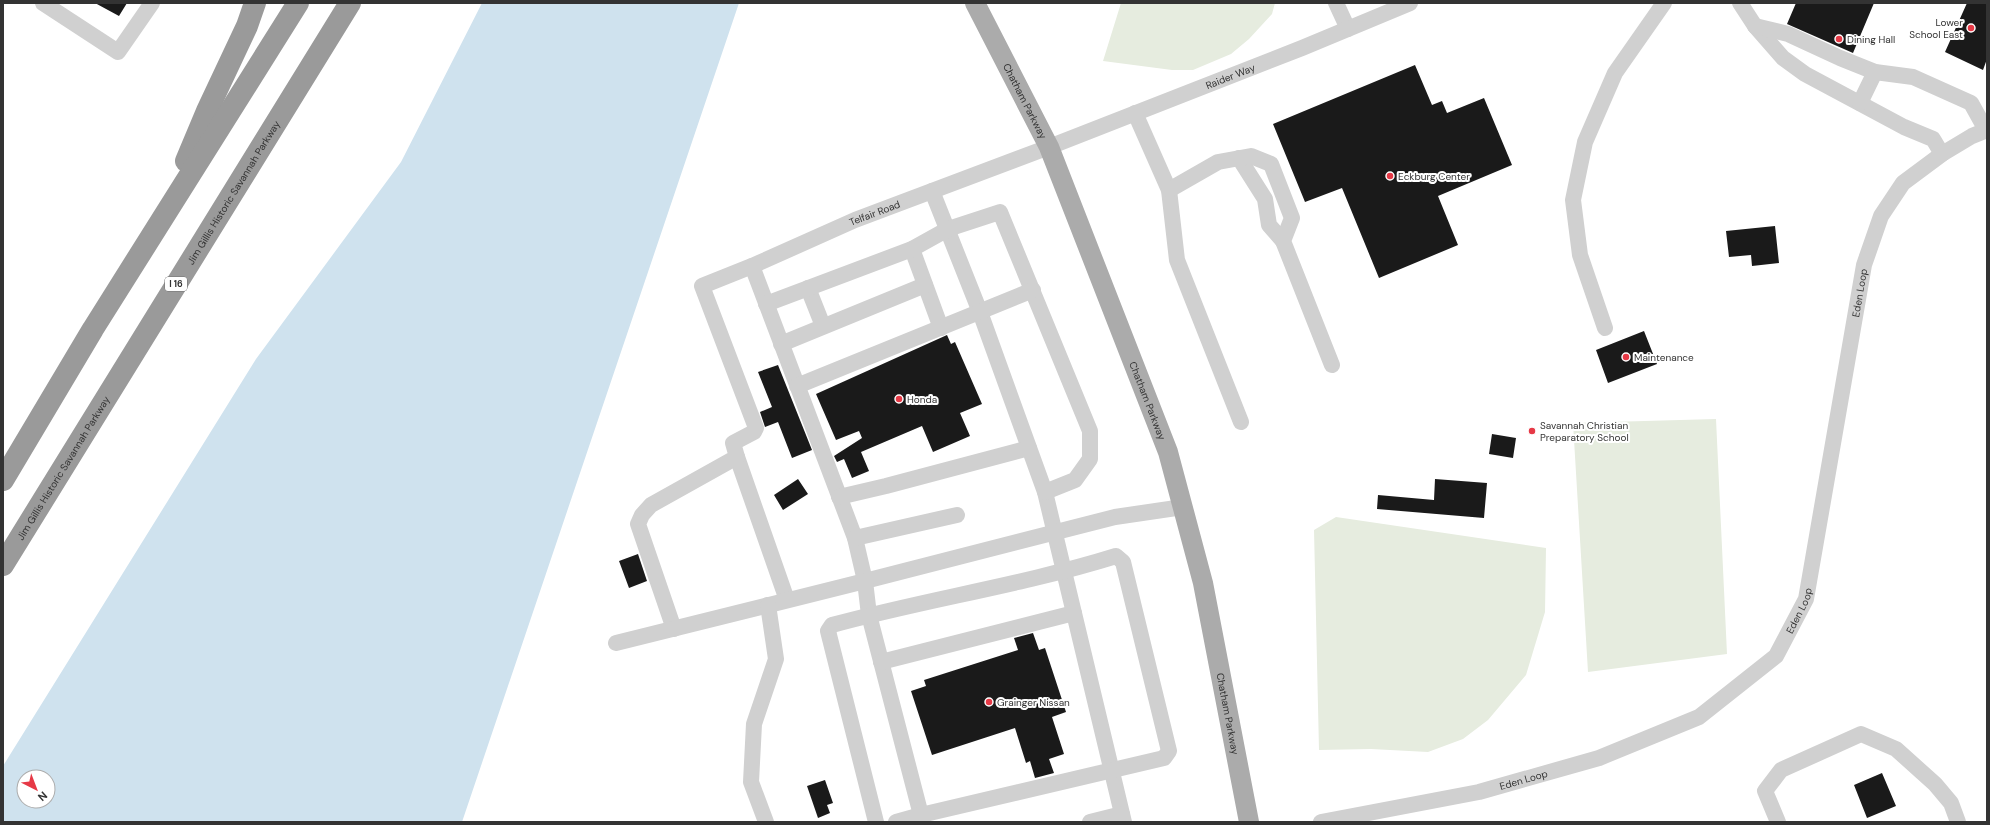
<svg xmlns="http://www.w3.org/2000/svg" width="1990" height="825" font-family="'DM Sans',sans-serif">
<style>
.green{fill:#e6ecdf}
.water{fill:#cfe2ee;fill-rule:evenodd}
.building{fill:#1a1a1a}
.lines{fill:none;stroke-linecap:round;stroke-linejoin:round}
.minor{stroke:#d0d0d0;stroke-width:16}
.major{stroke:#ababab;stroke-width:20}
.highway{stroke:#9a9a9a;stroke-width:22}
.poi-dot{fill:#e63946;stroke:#fff;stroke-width:1.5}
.labels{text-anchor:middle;stroke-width:4;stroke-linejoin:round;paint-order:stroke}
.shield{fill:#fff;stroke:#707070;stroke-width:1}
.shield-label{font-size:9px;font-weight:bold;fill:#333}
.poi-label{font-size:10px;fill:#333;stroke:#fff;text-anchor:start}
.street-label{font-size:10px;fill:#333;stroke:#fff}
</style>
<rect width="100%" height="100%" fill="#fff"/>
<path class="green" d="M1121,3H1275L1272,14L1249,39L1231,54L1193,70H1172L1103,61Z
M1716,419L1727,654L1588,672L1573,423Z
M1336,517L1546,548L1545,612L1526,675L1488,720L1463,739L1428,752L1371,749L1319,750L1314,530Z"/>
<path class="water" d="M482,3H739L462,822H3V766L256,359L401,162ZM24,777H48V801H24Z"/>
<path class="building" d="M95,3H127L119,16Z
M1796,3H1874L1853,53L1787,24Z
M1967,3H1987V59L1983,70L1945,52Z
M1415,65L1432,105L1442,101L1447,113L1484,98L1512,165L1438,196L1458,245L1379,278L1342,188L1305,202L1273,124Z
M1775,226L1779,263L1752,266L1751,255L1729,257L1726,231Z
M1644,331L1657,364L1608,383L1596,350Z
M947,335L951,344L955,342L982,404L960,413L970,436L933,452L922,426L861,452L869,471L852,478L844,459L837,462L834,456L862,438L859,431L836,440L816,394Z
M778,365L812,450L792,458L778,422L765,427L760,412L772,407L758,372Z
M1492,434L1516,438L1513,458L1489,454Z
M798,479L808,494L783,510L774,495Z
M1435,479L1487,483L1484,518L1377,509L1378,495L1434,500Z
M638,554L647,581L629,588L619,561Z
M1033,633L1039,650L1045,648L1066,712L1052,717L1064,754L1049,759L1054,773L1035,778L1030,761L1026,763L1015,728L932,755L911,691L926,686L924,680L1018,650L1014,638Z
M1882,773L1896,806L1867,818L1854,785Z
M825,780L833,803L827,805L830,813L818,818L807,786Z"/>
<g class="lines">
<g class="minor">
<path d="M43,3L118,52L152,3"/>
<path d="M1336,3L1348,29"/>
<path d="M1740,3L1755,26L1783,58L1805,74L1904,127L1933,139L1942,154"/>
<path d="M1755,26L1788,34L1840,58L1875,72L1913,77L1971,103L1986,130"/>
<path d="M1860,103L1875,72"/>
<path d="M1135,113L1169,190L1177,260L1241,422"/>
<path d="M1239,158L1265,199L1269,225L1283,241"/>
<path d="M1169,190L1218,162L1251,156L1271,164L1292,218L1283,241L1332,365"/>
<path d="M932,191L980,312L1045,492L1124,822"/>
<path d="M912,249L941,328"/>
<path d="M752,266L855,538L865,581L1115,517L1183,507"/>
<path d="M808,288L823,326"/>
<path d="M766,304L912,249L948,229L1000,212L1090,431V459L1075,480L1045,492"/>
<path d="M1605,328L1580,255L1573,200L1585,142L1615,73L1664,3"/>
<path d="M781,344L925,285"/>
<path d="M797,386L1033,290"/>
<path d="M737,457L787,600"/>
<path d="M839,497L886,486L1029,448"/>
<path d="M855,538L957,515"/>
<path id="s1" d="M674,629L638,524L642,515L651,505L737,457L733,443L754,432L756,428L702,286L752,266L855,220L1049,147L1302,48L1410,3"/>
<path d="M616,643L865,581L869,615L921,815"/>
<path d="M881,662L1074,613"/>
<path d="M766,822L751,782L754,724L776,659L768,605"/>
<path d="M876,822L828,631L832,625C927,599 1023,585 1116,556L1123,562L1169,751L1164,758L921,815L896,822"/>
<path d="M1090,822L1122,814"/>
<path id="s2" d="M1321,822L1479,792L1599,758L1699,717L1776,656L1806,599L1864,265L1881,216L1903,183L1942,154L1972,136L1987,130"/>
<path d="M1778,822L1765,791L1781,770L1861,734L1896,749L1935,784L1951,803L1958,822"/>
</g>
<path class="major" id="s3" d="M975,3L1049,147L1168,452L1203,583L1249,822"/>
<g class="highway">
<path d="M186,161L207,111L247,26L255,3"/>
<path d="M3,480L93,329L298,3"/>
<path id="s4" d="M3,565L350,3"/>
</g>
</g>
<g class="poi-dot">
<circle cx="1971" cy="28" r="4"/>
<circle cx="1839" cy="39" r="4"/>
<circle cx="1390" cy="176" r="4"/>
<circle cx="1626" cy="357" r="4"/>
<circle cx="899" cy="399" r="4"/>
<circle cx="1532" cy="431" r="4"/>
<circle cx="989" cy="702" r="4"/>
</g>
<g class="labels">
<rect class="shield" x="165" y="277" width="22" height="14" rx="3"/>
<g class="shield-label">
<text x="176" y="287">I 16</text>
</g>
<g class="poi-label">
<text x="1963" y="26" text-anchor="end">Lower<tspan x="1963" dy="12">School East</tspan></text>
<text x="1847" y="43">Dining Hall</text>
<text x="1398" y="180">Eckburg Center</text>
<text x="1634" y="361">Maintenance</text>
<text x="907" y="403">Honda</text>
<text x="1540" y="429">Savannah Christian<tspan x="1540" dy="12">Preparatory School</tspan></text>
<text x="997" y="706">Grainger Nissan</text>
</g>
<g class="street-label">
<text dy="4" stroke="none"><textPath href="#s1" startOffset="996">Raider Way</textPath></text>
<text dy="4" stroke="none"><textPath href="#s3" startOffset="110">Chatham Parkway</textPath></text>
<text dy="4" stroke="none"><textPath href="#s4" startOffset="438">Jim Gillis Historic Savannah Parkway</textPath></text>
<text dy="4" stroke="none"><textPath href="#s1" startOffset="615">Telfair Road</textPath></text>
<text dy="4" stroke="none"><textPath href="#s2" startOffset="867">Eden Loop</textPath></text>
<text dy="4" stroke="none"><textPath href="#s3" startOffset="434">Chatham Parkway</textPath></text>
<text dy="4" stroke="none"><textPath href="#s4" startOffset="114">Jim Gillis Historic Savannah Parkway</textPath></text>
<text dy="4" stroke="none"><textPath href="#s2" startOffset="543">Eden Loop</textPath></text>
<text dy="4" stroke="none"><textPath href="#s3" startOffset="758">Chatham Parkway</textPath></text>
<text dy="4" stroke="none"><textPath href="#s2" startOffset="207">Eden Loop</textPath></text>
</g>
</g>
<rect width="1990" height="825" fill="none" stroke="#333333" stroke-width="8"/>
<g transform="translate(36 789) rotate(138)"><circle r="19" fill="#ffffff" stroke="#adadad"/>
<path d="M0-3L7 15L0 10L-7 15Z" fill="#e63946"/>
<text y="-6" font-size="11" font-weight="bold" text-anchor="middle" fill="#333333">N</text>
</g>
</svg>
